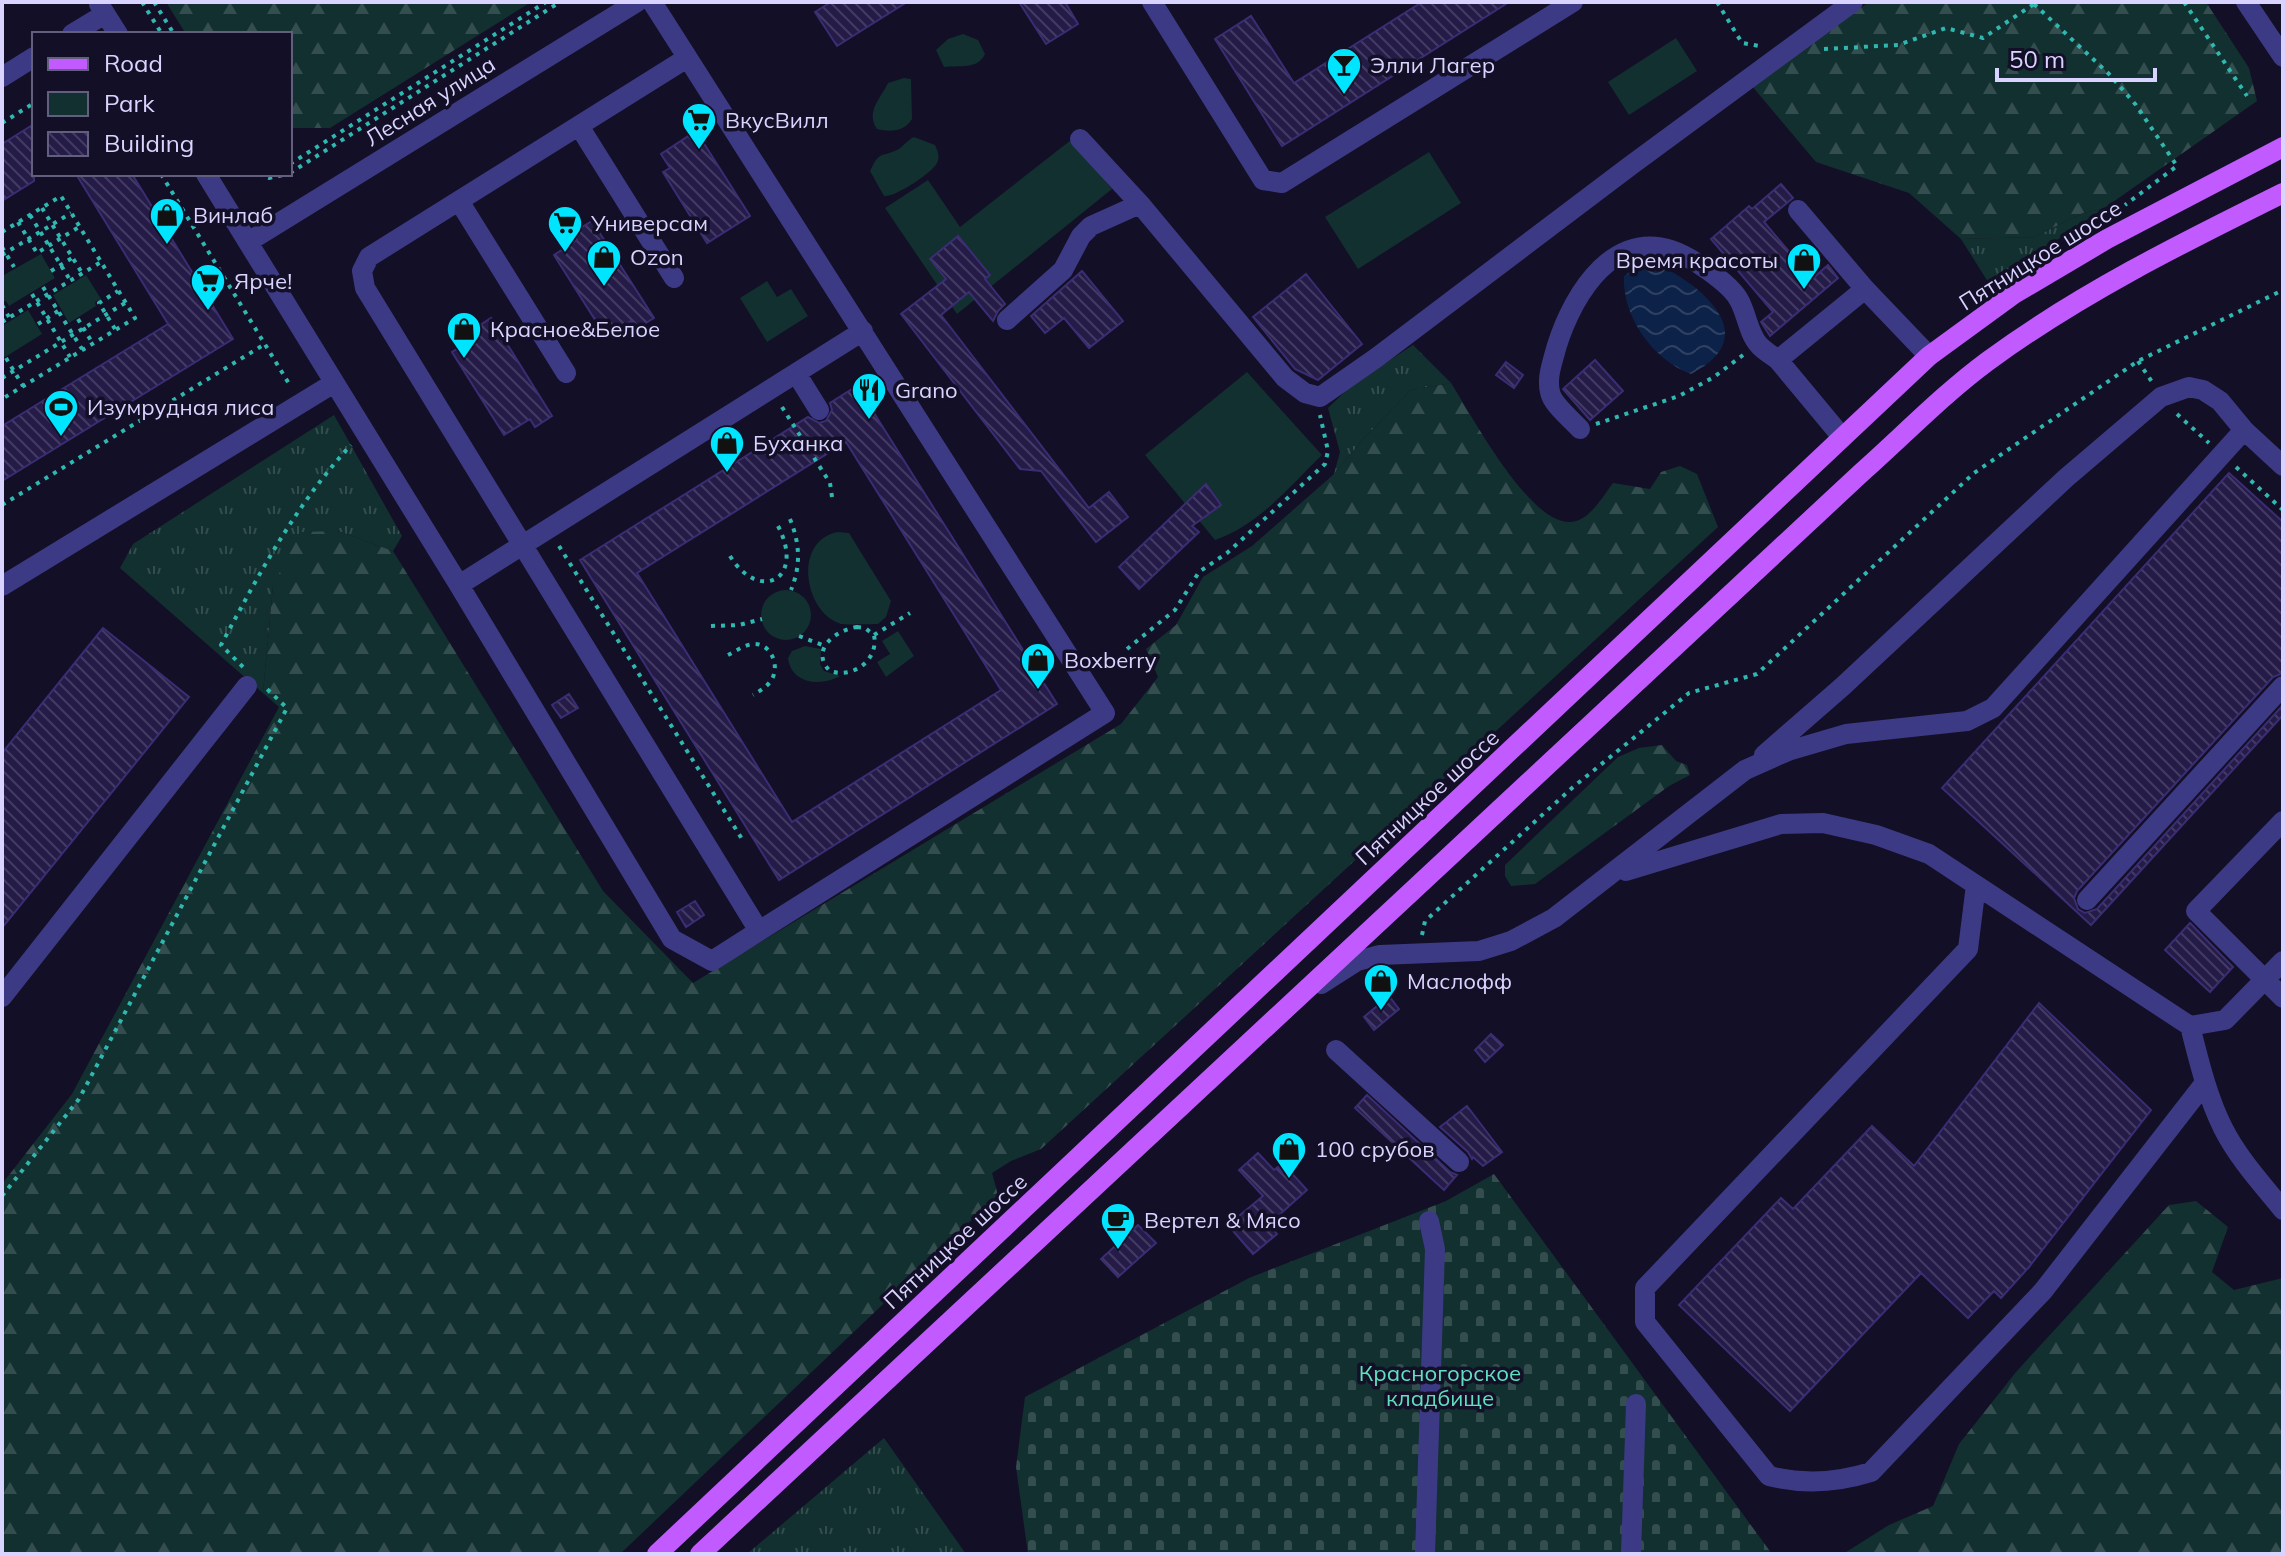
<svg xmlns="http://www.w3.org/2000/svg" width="2285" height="1556" font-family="Mulish,sans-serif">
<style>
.grass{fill:url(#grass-tufts)}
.forest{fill:url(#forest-firs)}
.cemetery{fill:url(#cemetery-stones)}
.green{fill:#12302f}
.water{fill:url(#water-waves)}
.building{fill:url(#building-back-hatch);stroke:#3b2d73;stroke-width:2;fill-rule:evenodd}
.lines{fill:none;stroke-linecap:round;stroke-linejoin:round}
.path{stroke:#2fb8b0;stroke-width:4;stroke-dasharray:4 6;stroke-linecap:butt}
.minor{stroke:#3d3a85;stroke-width:20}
.major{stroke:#c25bff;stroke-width:20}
.labels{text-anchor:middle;stroke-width:7;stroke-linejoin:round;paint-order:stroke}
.poi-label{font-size:22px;fill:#d9d4ff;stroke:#130f26;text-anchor:start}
.street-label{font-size:22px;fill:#d9d4ff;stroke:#130f26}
.park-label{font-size:22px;fill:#5fe0c0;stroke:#130f26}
</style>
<defs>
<pattern id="grass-tufts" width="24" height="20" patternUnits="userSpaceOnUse" patternTransform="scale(2)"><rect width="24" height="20" fill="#12302f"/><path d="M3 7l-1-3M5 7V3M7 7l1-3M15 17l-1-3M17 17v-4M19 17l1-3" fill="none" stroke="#344d4e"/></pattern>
<pattern id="forest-firs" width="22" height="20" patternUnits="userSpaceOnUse" patternTransform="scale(2)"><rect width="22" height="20" fill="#12302f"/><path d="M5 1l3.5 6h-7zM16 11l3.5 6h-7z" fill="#344d4e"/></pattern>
<pattern id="cemetery-stones" width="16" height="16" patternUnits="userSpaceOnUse" patternTransform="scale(2)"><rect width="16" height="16" fill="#12302f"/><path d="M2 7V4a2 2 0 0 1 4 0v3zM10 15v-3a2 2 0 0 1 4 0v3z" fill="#344d4e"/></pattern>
<pattern id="water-waves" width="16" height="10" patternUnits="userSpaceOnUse" patternTransform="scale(2)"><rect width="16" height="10" fill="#0c2248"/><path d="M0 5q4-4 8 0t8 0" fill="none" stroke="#2f4163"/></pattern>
<pattern id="building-back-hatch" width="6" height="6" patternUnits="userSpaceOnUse" patternTransform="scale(2)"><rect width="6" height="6" fill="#241b47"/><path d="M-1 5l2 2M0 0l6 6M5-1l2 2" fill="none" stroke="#433b63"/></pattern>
</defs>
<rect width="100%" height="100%" fill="#130f26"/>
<path class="grass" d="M2103,209L1990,285L1961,239L2034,237L2083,213Z
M1413,345L1451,383L1411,390L1365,437L1334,474L1340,452L1328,408L1353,384Z
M334,415L402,536L393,551L338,531L273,585L263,693L120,568L133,544Z
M884,1438L966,1554H747Z"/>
<path class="forest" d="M166,2H531L330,128H290V34H186Z
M1869,2H2206L2249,68L2257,101L2103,209L2083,213L2034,237L1961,239L1909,193L1816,162L1752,86Z
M1451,383C1472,416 1527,520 1568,522C1589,523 1602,497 1613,483L1650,489L1661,472L1680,466L1697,474L1718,527L1041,1149L1011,1161L992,1173L998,1195L620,1554H2V1184L72,1094L279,707L263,693L273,585L301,532L338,531L393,551L603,891L693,983L1121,724L1158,677L1146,649L1176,625L1203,577L1252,546L1334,474L1365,437L1411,390Z
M1662,745L1676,761L1687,765L1690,775L1669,786L1535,884L1511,886L1505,876V865L1618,757L1639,748Z
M2196,1201L2228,1227L2212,1272L2234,1290L2283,1278V1554H1843L1889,1525L1933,1506L1959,1444L2016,1372L2169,1205Z"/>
<path class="cemetery" d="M1494,1174L1772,1554H1028L1016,1467L1025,1397L1249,1278L1446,1201Z"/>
<path class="green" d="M963,34L978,40L985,54C978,70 959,65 944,67L936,50L948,39Z
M1676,38L1697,71L1629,115L1608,82Z
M904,78L911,79L912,119C904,132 891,132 877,129C865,112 881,98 888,83Z
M914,137L935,145C938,151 940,157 937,163C932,173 894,198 884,196L870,171C880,150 880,158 897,150C903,147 907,140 914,137Z
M1071,140L1112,189L957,314L885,208L928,180L960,227Z
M1429,152L1461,203L1358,269L1325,217Z
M41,254L55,278L9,306L6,301L2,302V276Z
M86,275L101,299L95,302L96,306L69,323L53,295Z
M767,281L777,297L791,289L808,316L767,342L740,298Z
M28,310L42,334L2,359V326Z
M1247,372L1322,455C1289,487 1259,525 1215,540L1145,455Z
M838,532L849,533L891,601L886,617L878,624C873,624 844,625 841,624C803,612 793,540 838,532Z
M761 615a25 25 0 1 1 50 0a25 25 0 1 1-50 0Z
M898,631L914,656L886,677L877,662L890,654L882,641Z
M805,646L821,649L820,664L824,671L840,676C821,687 791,684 788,658L792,651Z"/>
<path class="water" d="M1642,264C1662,264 1675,273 1692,285C1731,316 1741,348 1691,374C1653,360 1622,317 1624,276Z"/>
<path class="building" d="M831,2H907L837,46L815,12Z
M1019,2H1065L1078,24L1046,44Z
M1422,2H1509L1282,146L1215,39L1251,16L1294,83Z
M34,124V181L2,201V144Z
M696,131L750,216L707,243L663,172L670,168L661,154Z
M76,174H132L233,339L2,481V426L168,324Z
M1781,184L1793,198L1764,222L1812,279L1828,265L1838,278L1770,336L1761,322L1773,312L1711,239L1749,206L1752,209Z
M592,221L654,318L636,329L631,321L606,337L554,255L577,240L572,233Z
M958,236L990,275L985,279L1005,304L998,311L993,321L969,292L941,315L1089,508L1109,492L1128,517L1096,542L1041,471L1020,469L901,314L946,279L930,259Z
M1082,271L1123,321L1089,348L1064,318L1045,333L1031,316Z
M1306,274L1362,344L1318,380L1295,369L1253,317Z
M491,318L552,416L535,427L530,419L504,435L452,352L475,338L471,331Z
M1595,360L1623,391L1590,420L1563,389Z
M1506,362L1523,375L1514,388L1496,375Z
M857,386L1057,704L779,880L580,560L808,417L819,423L826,421L832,410L830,403ZM846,442L1001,690L792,822L637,573Z
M2229,473L2283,522V673L2273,677L2077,891L2074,898L2078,909L2085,913L2097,909L2283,705V715L2091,925L1942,788Z
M1206,484L1221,505L1192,526L1199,532L1139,589L1119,567Z
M103,628L189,697L2,928V753Z
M569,694L578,708L561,718L552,705Z
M695,901L704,915L686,927L677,912Z
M2190,923L2233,967L2210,992L2165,950Z
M1389,996L1399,1009L1374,1030L1364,1017Z
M2039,1003L2151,1110L2029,1267L2001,1298L1994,1291L1968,1318L1921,1273L1790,1411L1679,1305L1781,1198L1793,1209L1872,1126L1914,1166Z
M1491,1034L1503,1045L1485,1062L1475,1050Z
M1367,1095L1450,1172L1457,1175L1444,1190L1355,1108Z
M1467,1106L1502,1152L1483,1166L1473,1157L1472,1159L1468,1152L1440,1127Z
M1258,1153L1274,1170L1278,1167L1282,1172L1287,1168L1307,1190L1269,1224L1277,1234L1253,1254L1228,1225L1263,1196L1239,1170Z
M1138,1225L1156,1243L1118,1277L1101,1259Z"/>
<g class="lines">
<path class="path" d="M142,2L162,34
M154,2L174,34
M1717,2L1742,43L1759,46
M2184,2L2247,96
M2034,4L2109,74L2136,105L2177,166L2125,205
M1824,49L1898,45L1946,28L1983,38L2034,4
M2,123L34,103
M290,164L546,2
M290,173L560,2
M161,174L291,387
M259,174L269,178L288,174
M42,208L82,273
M30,215L70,280
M18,222L37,253L79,227
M2,232L61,196L135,318L2,399
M2,247L14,267
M2,255L71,213
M51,271L72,258
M43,287L82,349
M32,294L70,357
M2,305L9,317
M78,319L93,344
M2,322L101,262
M38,324L58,311
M115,329L99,303L118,291
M6,358L23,386
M2138,361L2152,382
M2,378L125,303
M782,407L830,483L832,497
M2177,414L2209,443
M1596,424L1679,396L1714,377L1743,355
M2236,467L2283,510
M2,505L265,344
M790,519C800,544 801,565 791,590
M559,546L742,839
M730,556C759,603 806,580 778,526
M711,626L739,625L762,619
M857,627L865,628L874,635C879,660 853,679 830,671C809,650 836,630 857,627Z
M874,635L910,613
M799,636L825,646
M1127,649L1175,610L1199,572L1227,553L1325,464L1328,451L1320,415
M728,655C736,651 744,645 753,644C770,643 779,663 773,677C769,686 761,690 753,695
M243,667L221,645C259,574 296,504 351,445
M1422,935L1425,921L1572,788L1689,693L1757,674L1974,473L2138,361L2283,290
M2,1196L79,1099L287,708L267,689"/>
<path class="minor" d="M652,2L1105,713L759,931L365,288L362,271L369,257L687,58
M1152,2L1263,180L1282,183L1573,2
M2246,2L2283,57
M99,4L118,34
M72,34L105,14
M2,77L34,57
M579,126L674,278
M1080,139L1140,204L1285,378L1305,393L1320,397L1376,358L1630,166L1853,2
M206,174L459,585L672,939L712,961L759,931
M459,201L566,373
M1798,210L1865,289L1929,356
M248,242L637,2
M1007,320L1063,270L1081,236L1091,226L1140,204
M796,373L819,410
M1580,429C1571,419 1552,404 1550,392C1547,379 1551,367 1554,356C1567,305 1608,229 1671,250C1690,256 1730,283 1739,300C1747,314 1748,333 1759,345C1764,351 1772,355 1778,360
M1842,437L1778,360L1865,289
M459,585L863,331
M2,586L334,383
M1764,755L1842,687L2066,478L2161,397L2189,387L2203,390L2220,401L2244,430
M2283,821L2196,911L2283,998
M1626,871L1781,824L1823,823L1876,835L1929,854L2190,1026C2199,1061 2207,1096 2223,1128C2238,1158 2262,1184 2283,1210
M1976,885L1968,949L1645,1288V1322L1769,1476C1804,1485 1836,1483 1871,1472L2043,1291L2204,1084
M2087,900L2283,686
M1321,984L1357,961L1380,955L1479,951L1511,941L1554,918L1745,770L1788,751L1846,734L1967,721L1993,708L2244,430L2283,466
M2,997L247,686
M2190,1026L2225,1020L2283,961
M1336,1050L1459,1162
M1425,1554L1435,1249L1429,1221
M1631,1554L1636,1404"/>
<path class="major" d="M657,1554L1929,356L2014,294L2107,239L2283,147
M700,1554L1860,474C1902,437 1942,395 1988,361C2079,294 2182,243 2283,193"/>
</g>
<defs>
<g id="bar-pin" transform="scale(1.8)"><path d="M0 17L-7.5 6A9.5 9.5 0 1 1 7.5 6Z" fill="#00e5ff" stroke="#130f26"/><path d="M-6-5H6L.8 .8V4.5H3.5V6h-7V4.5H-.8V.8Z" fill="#111"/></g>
<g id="supermarket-pin" transform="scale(1.8)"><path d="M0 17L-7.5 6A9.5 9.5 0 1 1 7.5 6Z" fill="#00e5ff" stroke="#130f26"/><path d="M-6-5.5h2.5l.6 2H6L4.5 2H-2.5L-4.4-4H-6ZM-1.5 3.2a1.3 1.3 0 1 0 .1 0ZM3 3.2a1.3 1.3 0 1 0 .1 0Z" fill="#111"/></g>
<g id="shop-pin" transform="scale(1.8)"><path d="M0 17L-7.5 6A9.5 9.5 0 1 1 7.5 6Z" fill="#00e5ff" stroke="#130f26"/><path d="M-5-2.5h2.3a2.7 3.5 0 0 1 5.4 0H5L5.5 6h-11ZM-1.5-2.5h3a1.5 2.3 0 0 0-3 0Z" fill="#111"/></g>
<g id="restaurant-pin" transform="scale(1.8)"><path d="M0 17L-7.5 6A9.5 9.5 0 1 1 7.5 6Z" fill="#00e5ff" stroke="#130f26"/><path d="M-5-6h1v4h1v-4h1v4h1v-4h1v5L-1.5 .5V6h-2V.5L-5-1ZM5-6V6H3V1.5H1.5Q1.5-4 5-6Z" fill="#111"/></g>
<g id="stadium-pin" transform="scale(1.8)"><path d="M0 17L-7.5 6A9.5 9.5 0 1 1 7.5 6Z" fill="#00e5ff" stroke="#130f26"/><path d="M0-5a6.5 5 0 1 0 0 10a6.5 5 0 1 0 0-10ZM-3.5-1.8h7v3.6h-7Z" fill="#111"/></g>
<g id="cafe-pin" transform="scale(1.8)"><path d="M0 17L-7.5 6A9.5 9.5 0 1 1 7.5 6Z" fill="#00e5ff" stroke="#130f26"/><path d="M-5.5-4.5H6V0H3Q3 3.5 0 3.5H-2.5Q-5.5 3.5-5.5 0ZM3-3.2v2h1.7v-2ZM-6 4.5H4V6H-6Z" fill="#111"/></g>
</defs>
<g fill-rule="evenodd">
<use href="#bar-pin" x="1344" y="65"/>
<use href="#supermarket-pin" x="699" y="120"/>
<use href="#shop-pin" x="167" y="215"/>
<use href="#supermarket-pin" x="565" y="223"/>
<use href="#shop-pin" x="604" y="257"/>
<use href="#shop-pin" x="1804" y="260"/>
<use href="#supermarket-pin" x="208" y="281"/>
<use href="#shop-pin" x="464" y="329"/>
<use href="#restaurant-pin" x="869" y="390"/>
<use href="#stadium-pin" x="61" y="407"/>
<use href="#shop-pin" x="727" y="443"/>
<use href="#shop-pin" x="1038" y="660"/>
<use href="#shop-pin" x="1381" y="981"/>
<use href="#shop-pin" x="1289" y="1149"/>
<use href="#cafe-pin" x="1118" y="1220"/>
</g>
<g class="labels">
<g class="poi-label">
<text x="1370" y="73">Элли Лагер</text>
<text x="725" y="128">ВкусВилл</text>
<text x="193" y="223">Винлаб</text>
<text x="591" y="231">Универсам</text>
<text x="630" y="265">Ozon</text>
<text x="1778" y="268" text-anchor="end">Время красоты</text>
<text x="234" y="289">Ярче!</text>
<text x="490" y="337">Красное&amp;Белое</text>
<text x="895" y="398">Grano</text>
<text x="87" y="415">Изумрудная лиса</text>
<text x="753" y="451">Буханка</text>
<text x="1064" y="668">Boxberry</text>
<text x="1407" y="989">Маслофф</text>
<text x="1315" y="1157">100 срубов</text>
<text x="1144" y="1228">Вертел &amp; Мясо</text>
</g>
<g class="street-label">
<text transform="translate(430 101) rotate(-32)" y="8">Лесная улица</text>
<text transform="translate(2040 255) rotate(-32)" y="8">Пятницкое шоссе</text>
<text transform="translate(1427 797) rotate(-43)" y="8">Пятницкое шоссе</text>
<text transform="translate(955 1241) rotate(-43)" y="8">Пятницкое шоссе</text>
</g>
<g class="park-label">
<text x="1440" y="1381">Красногорское<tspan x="1440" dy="25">кладбище</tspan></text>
</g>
</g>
<rect width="2285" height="1556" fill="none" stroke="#d9d4ff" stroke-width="8"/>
<rect x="32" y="32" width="260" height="144" fill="#130f26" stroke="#625e7d" stroke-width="2"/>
<rect x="48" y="58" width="40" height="12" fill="#c25bff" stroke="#625e7d" stroke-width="2"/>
<text x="104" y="72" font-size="24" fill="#d9d4ff">Road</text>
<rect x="48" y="92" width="40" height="24" fill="#12302f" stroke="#625e7d" stroke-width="2"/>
<text x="104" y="112" font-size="24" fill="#d9d4ff">Park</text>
<rect x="48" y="132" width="40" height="24" fill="url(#building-back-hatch)" stroke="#625e7d" stroke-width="2"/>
<text x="104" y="152" font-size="24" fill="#d9d4ff">Building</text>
<path d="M1997 68v12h158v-12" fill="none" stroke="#d9d4ff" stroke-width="4"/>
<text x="2009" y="68" font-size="24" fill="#d9d4ff" stroke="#130f26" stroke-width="6" paint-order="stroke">50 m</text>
</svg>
